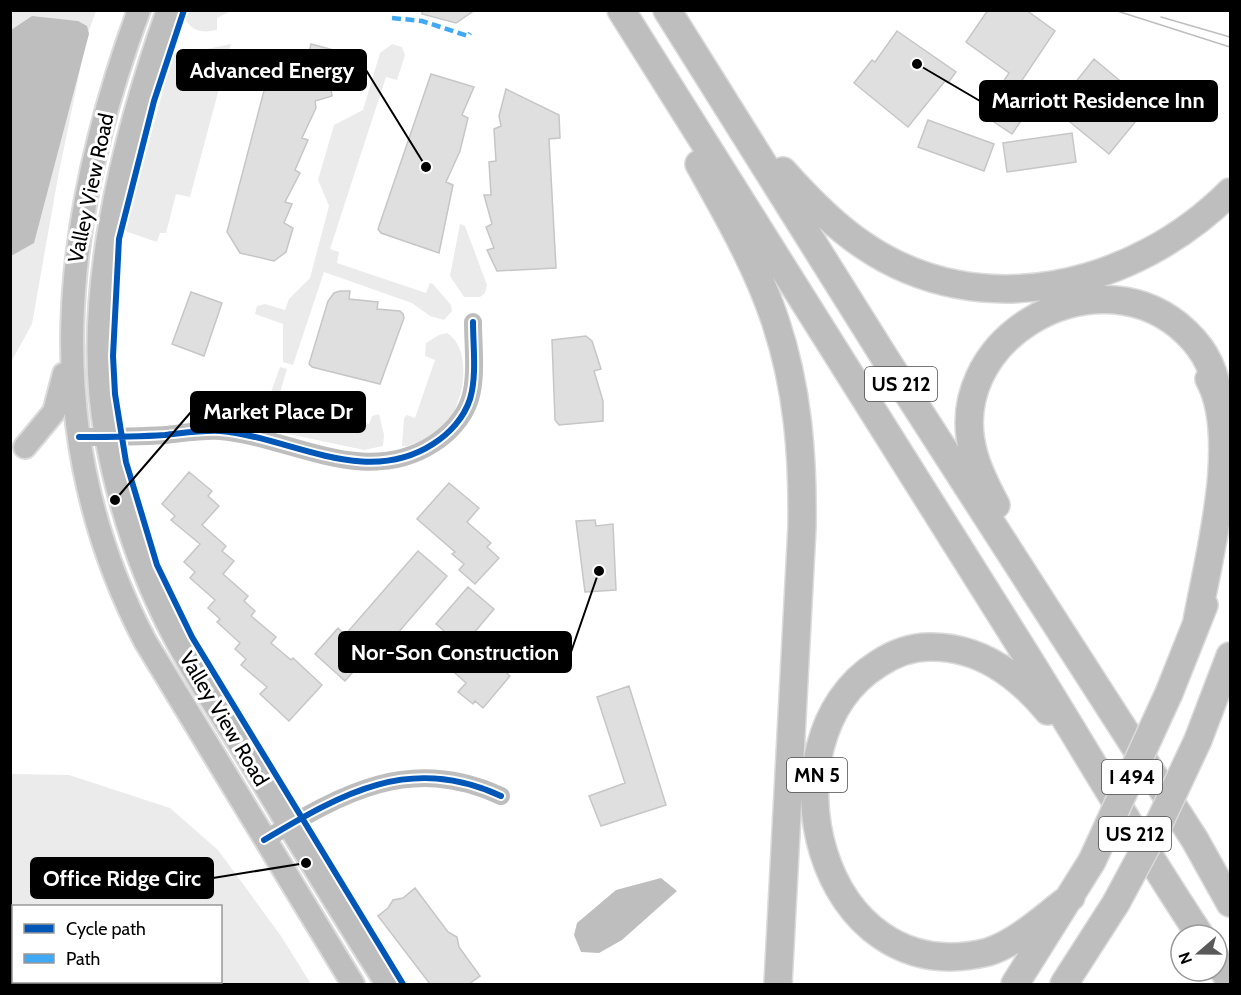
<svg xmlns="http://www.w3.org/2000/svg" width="1241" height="995" font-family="Cabin,sans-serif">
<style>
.green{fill:#ebebeb;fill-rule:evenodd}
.water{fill:#bebebe}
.building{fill:#dfdfdf;stroke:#c6c6c6;stroke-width:1.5}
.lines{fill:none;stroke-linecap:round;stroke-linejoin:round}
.major-casing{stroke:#dbdbdb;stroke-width:26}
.highway-casing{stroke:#dbdbdb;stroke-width:30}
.minor{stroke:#bebebe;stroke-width:18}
.major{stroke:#bebebe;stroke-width:22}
.highway{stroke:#bebebe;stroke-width:27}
.tram{stroke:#bebebe;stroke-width:1.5}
.highway-bridge-casing{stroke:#dbdbdb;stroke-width:30;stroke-linecap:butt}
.highway-bridge{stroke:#bebebe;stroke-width:27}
.quiet{stroke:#3fa9f5;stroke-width:4.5;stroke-dasharray:9 4.5;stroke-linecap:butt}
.cycleway-casing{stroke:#fff;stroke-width:10}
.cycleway{stroke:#0057b8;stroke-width:6}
.labels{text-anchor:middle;stroke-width:6;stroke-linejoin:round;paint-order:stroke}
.shield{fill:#fff;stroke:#4c4c4c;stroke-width:1.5}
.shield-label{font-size:20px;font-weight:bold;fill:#000}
.street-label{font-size:21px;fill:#000;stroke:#fff}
.leader{fill:none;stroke:#000;stroke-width:2}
.callout-dot{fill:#000;stroke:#fff;stroke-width:2}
.callout{fill:#000;stroke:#000;stroke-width:2}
.callout-label{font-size:22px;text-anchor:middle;font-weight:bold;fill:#fff}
</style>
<rect width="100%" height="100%" fill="#fff"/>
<path class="green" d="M11,11H96L87,36L58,177L32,324L11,362Z
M188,11V10L231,11L217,18V30C203,33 193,32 185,19Z
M231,44L190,197L176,194L166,233H160L157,242L125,231L173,53L192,52Z
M392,44L402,47L405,55L397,80L386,77L330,249L339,252L337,263L426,293L430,283L433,284L451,305L452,311L444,320L430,316L412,303L324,272L293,365L283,362V324L255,314L257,306L265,304L285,310L289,299L310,278L329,206L318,180L334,125L363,110L380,53Z
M460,224L465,226L487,285L485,293L480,297H464L450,276Z
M447,333C471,348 465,393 452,415C445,427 432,435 420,441C413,444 409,447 402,446L404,418L407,415L415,418L435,360L425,356L426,343L439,335Z
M280,367L287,369L277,403L369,424L372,416L379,414L384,435L383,446L364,450L265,429L260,423Z
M11,774L69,775L170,808L218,850L281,936L311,984H11ZM220,906V982H14V906Z"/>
<path class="water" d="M32,16L78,21L87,26L89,34L34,243L11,256V30Z
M661,878L677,891L622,940L599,953L581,952L574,935L577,923L616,890Z"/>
<path class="building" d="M422,10H475L456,23L422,14Z
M988,10H1026L1055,31L1016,89L1034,102L1012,134L982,114L1009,73L966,42Z
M897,31L956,72L948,83L945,81L908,127L854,83L872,60L875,62Z
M311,44L360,57L353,83L331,89L332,96L315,101L316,108L302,138L308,140L295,170L300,173L285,202L292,204L284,223L293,228L286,252L274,261L240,253L227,232L270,68L286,72L291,56L307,61Z
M1094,59L1149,105L1109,154L1054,109Z
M431,74L474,87L462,115L468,118L460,151L446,182L453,185L439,253L381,233L378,229Z
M506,89L559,115L560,138L549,139L556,268L497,271L487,250L494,248L486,227L492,224L484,195H491L489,162L496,161L494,129L501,126L499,116Z
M928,120L994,144L984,171L918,147Z
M1072,133L1076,162L1007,172L1003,143Z
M340,291H350L349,299L378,302L377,309L400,311L403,314L404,318L380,384L312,367L309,364L328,301L334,293Z
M191,292L222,303L204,356L172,344Z
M586,336L592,341L601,369L594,371L603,401V421L559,425L555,420L552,340Z
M189,472L212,491L208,496L219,506L202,525L226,546L222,551L234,561L223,574L248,596L244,601L255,611L251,616L276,637L271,643L291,660L293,658L322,685L289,721L260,694L267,687L241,665L246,659L235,649L240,643L217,622L220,619L208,608L215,600L190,578L195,572L184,562L200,544L171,520L175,516L162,504Z
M449,483L479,508L467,522L491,543L487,547L499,558L475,584L459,570L464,564L452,554L455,552L417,519Z
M595,520L596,526L613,524L616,590L585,592L576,521Z
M418,551L447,576L384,649L378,644L345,681L315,654L338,628L345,635Z
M468,587L494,609L468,640L458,632L451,637L436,624Z
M481,643L503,661L499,666L510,676L483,708L475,701L473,704L458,692L466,683L455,673Z
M629,686L666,805L601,826L589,796L625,783L597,697Z
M415,888L448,932L457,937L459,947L480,976L469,984H430L378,916L388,908L393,900L403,898Z"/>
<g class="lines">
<g class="major-casing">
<path id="major" d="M139,10C61,222 37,434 145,641L353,984
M168,10C123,137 81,302 106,436C119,506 141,574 174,636C198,682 228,724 254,768C298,840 341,913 387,984
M25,447L54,412L64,374"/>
</g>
<g class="highway-casing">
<path id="highway" d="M621,10C754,220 886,431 1018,642C1079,739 1136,839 1200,935
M667,10L885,358L1195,840L1230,903
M699,164C727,214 757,266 775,320C798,388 803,456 802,527L778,984
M783,171C807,198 833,225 863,245C981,326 1135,287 1230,192
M996,505C988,490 979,473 974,455C941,342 1089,254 1178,325C1201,344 1213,364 1218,393
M1197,621C1209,556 1241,437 1209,379
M1169,693L1204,605
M1048,711C1017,674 979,646 929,647C911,647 893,654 878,664C758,739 816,995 988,952C1019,942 1046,915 1071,897
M1198,740L1230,656
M1217,960L1230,981
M1015,984L1092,861
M1064,984L1116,903"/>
</g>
<path class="minor" d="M79,437C108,437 136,437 165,435C184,433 202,430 220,431C290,437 365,488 433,444C449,434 464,418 470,399C477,376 473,346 473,322
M264,840C343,793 410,754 501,796"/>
<use href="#major" class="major"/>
<use href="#highway" class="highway"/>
<path class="tram" d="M1114,10L1230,47
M1161,17L1230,37"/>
<g class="highway-bridge-casing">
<path id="highway-bridge" d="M1092,861L1169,693
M1116,903L1160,821L1198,740"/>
</g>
<use href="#highway-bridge" class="highway-bridge"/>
<path class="quiet" d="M392,18L422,21L468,36L470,33"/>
<g class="cycleway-casing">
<path id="cycleway" d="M184,10L154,101L119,239L113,356L115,394L126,462L157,565L192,637L403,984
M79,437C108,437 136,437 165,435C184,433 202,430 220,431C290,437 365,488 433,444C449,434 464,418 470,399C477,376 473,346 473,322
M264,840C343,793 410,754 501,796"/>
</g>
<use href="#cycleway" class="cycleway"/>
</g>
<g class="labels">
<g class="shield">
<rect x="865" y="367" width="72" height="34" rx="4.5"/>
<rect x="787" y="758" width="60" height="34" rx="4.5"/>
<rect x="1102" y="760" width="60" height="34" rx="4.5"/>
<rect x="1099" y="817" width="72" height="34" rx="4.5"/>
</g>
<g class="shield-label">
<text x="901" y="391">US 212</text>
<text x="817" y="782">MN 5</text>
<text x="1132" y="784">I 494</text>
<text x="1135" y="841">US 212</text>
</g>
<g class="street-label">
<text transform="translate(91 188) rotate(-78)" y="7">Valley View Road</text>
<text transform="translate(224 719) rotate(59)" y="7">Valley View Road</text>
</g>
</g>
<path class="leader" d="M426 167L366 70M917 64L980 101M115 500L191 412M599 571L571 652M306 863L213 878"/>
<g class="callout-dot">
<circle cx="426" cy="167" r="6"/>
<circle cx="917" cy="64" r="6"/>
<circle cx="115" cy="500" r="6"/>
<circle cx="599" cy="571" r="6"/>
<circle cx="306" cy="863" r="6"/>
</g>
<g class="callout">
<rect x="177" y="50" width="189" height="40" rx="6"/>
<rect x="980" y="81" width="237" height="40" rx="6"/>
<rect x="191" y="392" width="174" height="40" rx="6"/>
<rect x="339" y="632" width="232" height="40" rx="6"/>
<rect x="31" y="858" width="182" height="40" rx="6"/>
</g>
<g class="callout-label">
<text x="272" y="78">Advanced Energy</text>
<text x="1098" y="108">Marriott Residence Inn</text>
<text x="278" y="419">Market Place Dr</text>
<text x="455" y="660">Nor-Son Construction</text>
<text x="122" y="886">Office Ridge Circ</text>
</g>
<rect width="1241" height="995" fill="none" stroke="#000000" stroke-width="24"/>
<rect x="12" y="905" width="210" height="78" fill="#ffffff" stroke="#999999" stroke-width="1.5"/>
<rect x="24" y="924" width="30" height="9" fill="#0057b8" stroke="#999999" stroke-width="1.5"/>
<text x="66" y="935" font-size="18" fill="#000000">Cycle path</text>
<rect x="24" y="954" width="30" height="9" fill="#3fa9f5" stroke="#999999" stroke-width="1.5"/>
<text x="66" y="965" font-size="18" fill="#000000">Path</text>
<g transform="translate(1199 953) rotate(250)"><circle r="28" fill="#ffffff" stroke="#999999" stroke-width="1.5"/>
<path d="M0-4.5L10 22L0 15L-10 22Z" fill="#595959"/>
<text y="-9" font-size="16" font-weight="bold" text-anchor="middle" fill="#000000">N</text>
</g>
</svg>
